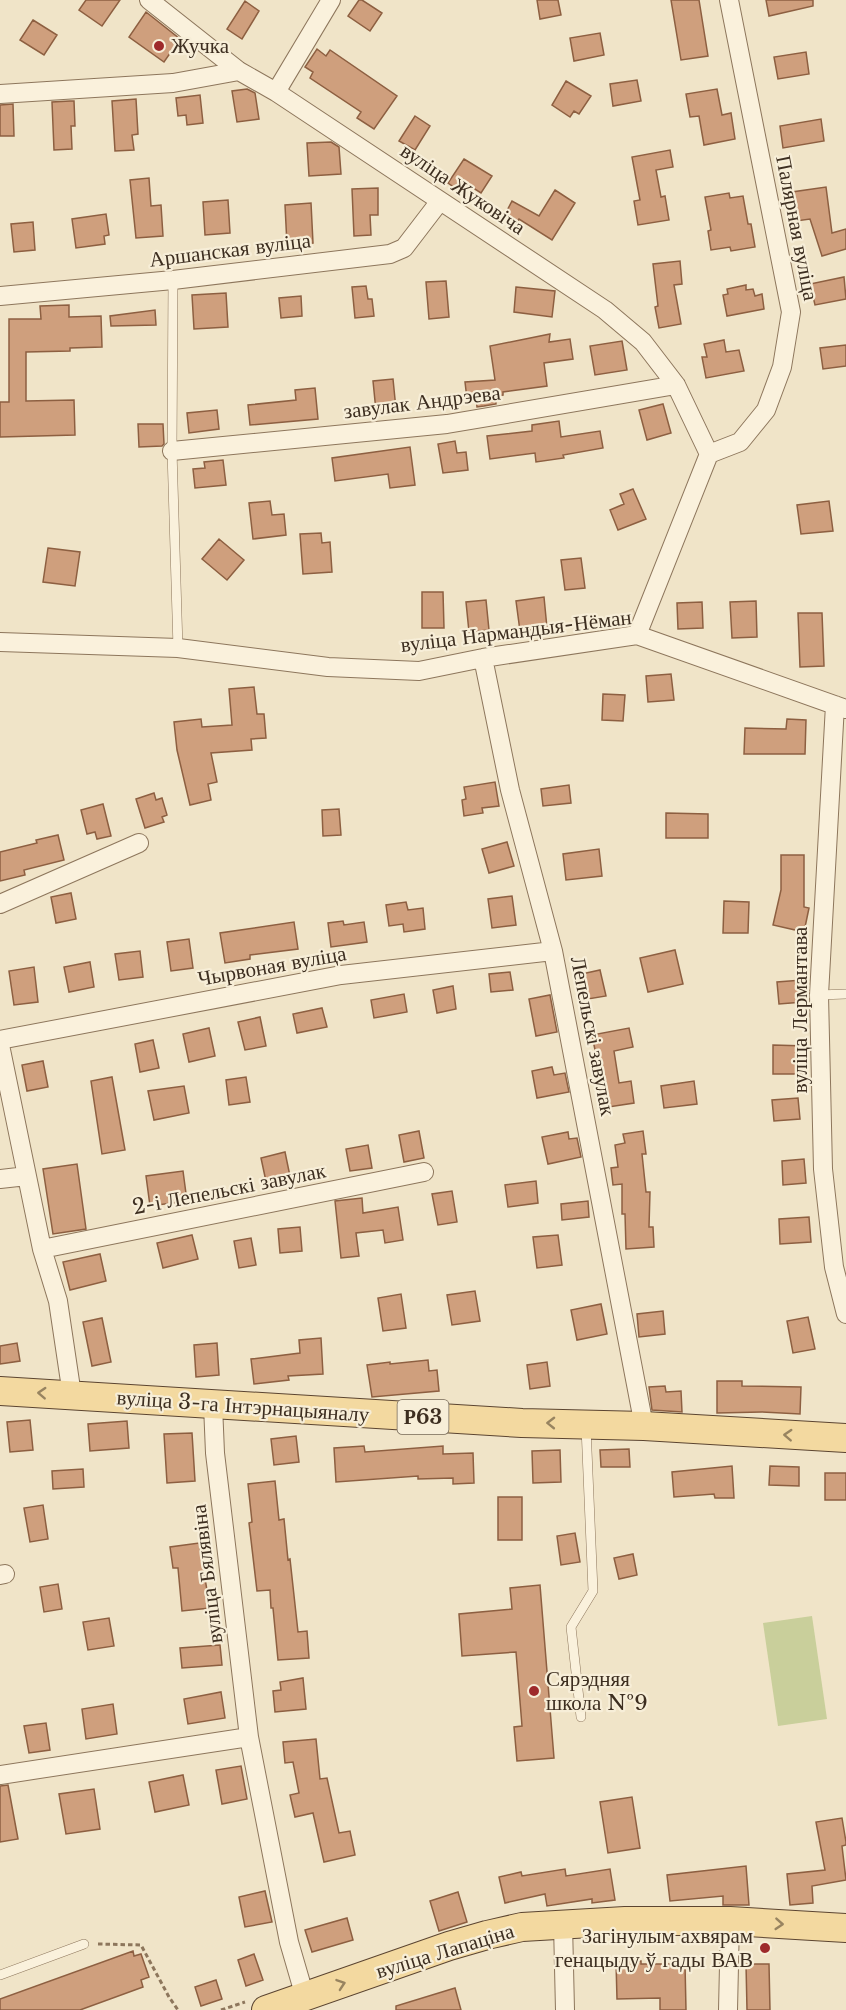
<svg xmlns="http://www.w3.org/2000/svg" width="846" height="2010" font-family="'Libre Baskerville',serif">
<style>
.green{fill:#c9cf9b}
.building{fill:#cf9f7d;stroke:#8d5f41;stroke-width:1.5}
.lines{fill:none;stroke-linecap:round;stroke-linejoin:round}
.lane-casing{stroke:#8d765c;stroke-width:10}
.street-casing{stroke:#8d765c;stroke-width:20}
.primary-casing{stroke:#5b4430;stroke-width:30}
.path{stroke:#8d765c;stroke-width:3;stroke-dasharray:4.5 3;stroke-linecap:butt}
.lane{stroke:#faf1dc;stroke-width:9}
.street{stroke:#faf1dc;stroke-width:18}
.primary{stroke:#f3d9a0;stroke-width:28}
.oneway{stroke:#988460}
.poi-dot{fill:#9e2a2b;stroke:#f7eed8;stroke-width:2}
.labels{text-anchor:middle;stroke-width:4.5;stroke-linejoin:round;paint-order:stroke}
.shield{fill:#f7eed8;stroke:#756857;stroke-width:1.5}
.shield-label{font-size:20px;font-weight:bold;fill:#3d2e20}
.poi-label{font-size:21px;fill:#3d2e20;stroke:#f7eed8;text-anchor:start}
.street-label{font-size:21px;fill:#3d2e20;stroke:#f7eed8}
</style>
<rect width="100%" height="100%" fill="#f0e4c8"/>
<path class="green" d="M812,1616L827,1719L778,1726L763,1623Z"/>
<path class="building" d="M86,0H120L102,26L79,10Z
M359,0H362L382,13L370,31L348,16Z
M537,0H558L561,15L540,19Z
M671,0H699L708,56L681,60Z
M766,0H813V6L769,16Z
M245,1L259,11L242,39L227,29Z
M146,12L180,39L164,62L129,37Z
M33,20L57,35L44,55L20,40Z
M600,33L604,55L574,61L570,38Z
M317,49L326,56L330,50L397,96L374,129L357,118L361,112L310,78L313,72L305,67Z
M806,52L809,74L778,79L774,57Z
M637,80L641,101L613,106L610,84Z
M566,81L591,96L579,114L574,111L570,117L552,105Z
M247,89L255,93L259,119L237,122L232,91Z
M717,89L722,115L731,113L735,139L704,145L699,116L690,117L686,94Z
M200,95L203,123L187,125L186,115L178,116L176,98Z
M136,99L138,134L132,135L134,150L115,151L112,101Z
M70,101H74L75,126H71L72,149L54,150L52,102Z
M13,104L14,136H0V105Z
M415,116L430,126L415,150L399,141Z
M821,119L824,141L783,148L780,126Z
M331,142L339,147L341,174L309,176L307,143Z
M670,150L673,167L656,170L661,197L665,196L669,220L638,225L634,201L640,200L632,157Z
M464,159L492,176L481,193L467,184L461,192L448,183Z
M149,178L151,206L161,205L163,236L136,238L130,180Z
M826,187L832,233L846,229V249L822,256L810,219L796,221L792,192Z
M378,188V215H370L371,235L354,236L352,189Z
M555,190L575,203L552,240L519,219L515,225L503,218L512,201L539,216Z
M729,193L730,198L743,196L748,224H751L755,247L731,251L730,247L711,250L708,231L711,230L705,197Z
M228,200L230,233L205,235L203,202Z
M311,203L313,243L287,245L285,205Z
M106,214L109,235L104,236L105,244L76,248L72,219Z
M33,222L35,250L14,252L11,224Z
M680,261L682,284L674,285L681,324L659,328L655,307L658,306L653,264Z
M844,277L846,299L815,305L810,284Z
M446,281L449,317L429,319L426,282Z
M746,285V290L753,289L755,296L762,294L764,309L727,316L723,295L728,294L727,289Z
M366,286L368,299H372L374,316L355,318L352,287Z
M516,287L555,291L552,317L514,312Z
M226,293L228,327L194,329L192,295Z
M301,296L302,316L281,318L279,298Z
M69,305V317L101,316L102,347L70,348V351L26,352V401L74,400L75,435L0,437V402H9V319H41L40,306Z
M155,310L156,325L111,326L110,316Z
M550,334L549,342L570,339L573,359L544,363L547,386L503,392V395L495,396L496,404L484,406L477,407L476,398L467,399L465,382L495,380L490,346Z
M724,340L726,352L739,350L744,371L706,378L702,357H707L704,344Z
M622,341L627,370L595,375L590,346Z
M846,345V366L823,369L820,348Z
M393,379L396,409L376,411L373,381Z
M315,388L318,419L250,425L248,405L296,400L295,390Z
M663,404L671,433L647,440L639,410Z
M217,410L219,429L189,433L187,413Z
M559,421L561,437L600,431L603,448L563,455L564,458L536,462L535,453L490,459L487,436L532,431V425Z
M138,424H163L164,444L162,446L139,447Z
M455,441L457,453L466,452L468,470L443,473L438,444Z
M410,447L415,485L390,488L388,474L335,481L332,458Z
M223,460L226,485L195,488L193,469L205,468L204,462Z
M633,489L646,519L618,530L610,510L624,504L620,494Z
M270,501L272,515L284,514L286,535L253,539L249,503Z
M829,501L833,531L801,534L797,505Z
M321,533L322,543L330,542L332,572L303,574L300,534Z
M219,539L244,560L227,580L202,559Z
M48,548L80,552L75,586L43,582Z
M581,558L585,588L565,590L561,560Z
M422,592H443L444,628H422Z
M544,597L547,628L520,631L516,601Z
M486,600L489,630L469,632L466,602Z
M756,601L757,637L732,638L730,602Z
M702,602L703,628L678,629L677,603Z
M798,613H822L824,666L800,667Z
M671,674L674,700L648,702L646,676Z
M254,687L257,714H264L266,738L251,739L252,750L211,753L217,782L208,784L211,800L190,805L177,750L174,722L201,719L202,727L232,725L229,689Z
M603,694L625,695L623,721L602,720Z
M787,719L806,720L805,754H744L745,728L786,729Z
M495,782L499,806L482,808L483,813L464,816L462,800L466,799L464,787Z
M569,785L571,803L543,806L541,789Z
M154,793L156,800L162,798L167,815L162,817L164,822L145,828L136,799Z
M103,804L111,836L97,839L95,832L87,834L81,810Z
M339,809L341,835L323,836L322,810Z
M666,813L708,814V838H666Z
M58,835L64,860L24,870L25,875L0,881V852L37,843L36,840Z
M507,842L514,866L489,873L482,849Z
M599,849L602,876L566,880L563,854Z
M781,855H804V907L809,908L804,932L773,925L781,890Z
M71,893L76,919L56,923L51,897Z
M512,896L516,925L492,928L488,899Z
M724,901L749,902L748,933H723Z
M406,902L408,910L423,908L425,929L404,932L403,924L389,926L386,905Z
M343,921L344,925L364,922L367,942L331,947L328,923Z
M294,922L298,949L250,955V959L225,963L220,933Z
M189,939L193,968L171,971L167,942Z
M675,950L683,984L648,992L640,958Z
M140,951L143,977L119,980L115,954Z
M90,962L94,987L69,992L64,967Z
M34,967L38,1002L14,1005L9,971Z
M600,970L606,996L582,1000L577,975Z
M510,972L513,990L491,992L489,974Z
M802,980L803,1002L779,1004L777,982Z
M453,986L456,1009L437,1013L433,990Z
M404,994L407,1012L374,1018L371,1000Z
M550,995L557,1032L536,1036L529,999Z
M322,1008L327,1027L297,1033L293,1014Z
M260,1017L266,1046L245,1050L238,1022Z
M209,1028L215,1056L189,1062L183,1034Z
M629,1028L633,1047L614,1051L619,1083L631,1081L634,1103L602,1108L598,1085L603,1084L598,1055H596L592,1035Z
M153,1040L159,1068L140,1072L135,1044Z
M773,1045L806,1046L805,1074H773Z
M43,1061L48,1087L27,1091L22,1065Z
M552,1067L554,1075L565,1073L569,1092L537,1098L532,1071Z
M112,1077L125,1150L102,1154L91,1081Z
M246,1077L250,1102L229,1105L226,1080Z
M694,1081L697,1104L664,1108L661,1086Z
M184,1086L189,1113L154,1120L148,1091Z
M798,1098L800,1119L774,1121L772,1100Z
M419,1131L424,1158L404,1162L399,1135Z
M643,1131L646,1154H642L646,1192H650L649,1227H653L654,1247L626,1249L625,1214H622V1184L613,1185L611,1168L618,1167L615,1145L625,1143L623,1134Z
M568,1132L569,1139L577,1138L581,1157L548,1164L542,1137Z
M368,1145L372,1168L350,1171L346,1149Z
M285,1152L291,1181L267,1186L261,1158Z
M804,1159L806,1183L783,1185L782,1161Z
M77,1164L86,1229L53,1234L43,1169Z
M183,1171L187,1201L150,1206L146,1176Z
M536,1181L538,1203L508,1207L505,1185Z
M452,1191L457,1222L438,1225L432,1194Z
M362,1198L363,1213L398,1207L403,1240L385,1243L383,1230L356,1233L359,1256L341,1258L335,1201Z
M588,1201L589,1217L562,1220L561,1204Z
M809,1217L811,1242L780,1244L779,1219Z
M300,1227L302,1251L280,1253L278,1229Z
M192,1235L198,1259L163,1268L157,1243Z
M558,1235L562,1265L537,1268L533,1237Z
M251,1238L256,1265L239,1268L234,1241Z
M100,1254L106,1281L70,1290L63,1262Z
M475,1291L480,1321L452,1325L447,1295Z
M401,1294L406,1328L383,1331L378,1298Z
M601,1304L607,1334L577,1340L571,1310Z
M663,1311L665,1334L639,1337L637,1314Z
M808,1317L815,1349L793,1353L787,1321Z
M102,1318L111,1362L92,1366L83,1322Z
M321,1338L323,1374L288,1376L289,1380L254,1384L251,1359L300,1353L299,1340Z
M17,1343L20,1361L0,1364V1346Z
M217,1343L219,1375L196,1377L194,1345Z
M428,1360L429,1371L437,1370L439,1391L372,1397L367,1365L390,1362V1364Z
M547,1362L550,1386L530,1389L527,1365Z
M717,1381H742V1386L801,1387L800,1414L762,1412L717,1413Z
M665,1386L666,1392L681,1391L682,1412L652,1410L649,1387Z
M30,1420L33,1450L10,1452L7,1422Z
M127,1421L129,1448L90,1451L88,1424Z
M192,1433L195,1481L167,1483L164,1434Z
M296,1436L299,1462L274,1465L271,1439Z
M364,1446L365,1452L443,1446V1454L473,1453L474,1483L453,1484V1478L418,1479V1476L336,1482L334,1448Z
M629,1449L630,1467H601L600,1450Z
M560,1450L561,1482L533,1483L532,1451Z
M732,1466L734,1498H715L714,1494L674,1497L672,1472Z
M770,1466L799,1467V1486L769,1485Z
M83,1469L84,1487L53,1489L52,1471Z
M825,1473H846V1500H825Z
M275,1481L279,1520L284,1519L288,1560L290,1559L298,1632L307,1631L309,1658L278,1660L273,1608H271L270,1590L257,1591L249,1523L252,1522L248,1484Z
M498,1497H522V1540H498Z
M43,1505L48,1539L30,1542L24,1508Z
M575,1533L580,1562L561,1565L557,1536Z
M199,1543L210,1608L182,1611L178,1568H173L170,1547Z
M633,1554L637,1575L619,1579L614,1558Z
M58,1584L62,1609L44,1612L40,1587Z
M540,1585L554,1758L517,1761L514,1727L522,1726L516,1652L462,1656L459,1614L512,1609L510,1588Z
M109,1618L114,1646L88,1650L83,1622Z
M220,1645L222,1665L182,1668L180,1648Z
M303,1678L306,1709L275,1712L273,1691L281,1690L280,1682Z
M221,1692L225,1718L188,1724L184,1699Z
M113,1704L117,1734L86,1739L82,1709Z
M46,1723L50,1750L29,1753L24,1726Z
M316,1739L320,1779L327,1778L339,1833L350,1831L355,1855L324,1862L313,1813L295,1817L290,1795L299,1793L293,1762L285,1763L283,1742Z
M241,1766L247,1799L222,1804L216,1770Z
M183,1775L189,1805L155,1812L149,1782Z
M8,1785L18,1839L0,1842V1786Z
M94,1789L100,1829L66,1834L59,1794Z
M632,1797L640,1848L608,1853L600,1802Z
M842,1818L846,1842V1845L842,1846L846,1880L812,1886L813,1903L790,1905L787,1874L825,1870L816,1822Z
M746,1866L749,1905H723V1896L670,1901L667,1875Z
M565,1869L566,1876L610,1869L615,1900L592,1903V1899L547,1906L545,1894L505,1903L499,1877L521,1872L522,1876Z
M265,1891L272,1922L245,1927L239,1897Z
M458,1892L467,1922L439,1931L430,1901Z
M347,1918L353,1940L312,1952L305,1930Z
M133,1951L134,1956L141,1954L149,1977L141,1980L143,1987L80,2010H0V1999Z
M254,1954L263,1980L246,1986L238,1960Z
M641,1961V1964H685L686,2010H660V1998L617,1999L616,1962Z
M746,1964H769L770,2010H747Z
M216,1980L222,1999L201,2006L195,1987Z
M455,1988L461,2010H396V2006Z"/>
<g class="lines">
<g class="lane-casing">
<path id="lane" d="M173,280L172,451L178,648
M819,995L846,994
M581,1717L571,1627L593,1591L586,1427
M0,1975L84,1944"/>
</g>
<g class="street-casing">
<path id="street" d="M149,0L239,71L276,92L605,310L643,342L676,385L709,454
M276,92L331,0
M0,94L173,83L239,71
M0,296L173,280L390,254L404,248L440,201
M172,451L447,424L676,385
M637,635L709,454L740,442L766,410L782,367L791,312L729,0
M0,642L178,648L328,667L419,671L483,658L637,635L846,709
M483,658L510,790L553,951L644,1426
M835,705L819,995L823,1169L834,1267L846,1314
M0,904L139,843
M0,1040L341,975L553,951
M0,1045L42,1249L58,1301L72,1395
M0,1179L27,1176
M42,1249L424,1172
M213,1405L215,1453L249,1737L289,1942L305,1997
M0,1575L5,1574
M0,1775L249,1737
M563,1924L565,2010
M728,2010L730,1921"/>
</g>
<g class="primary-casing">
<path id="primary" d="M0,1391L522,1423L644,1426L846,1438
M266,2010L449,1946L487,1935L522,1927L625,1921H730L846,1928"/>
</g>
<path class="path" d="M98,1944L141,1945L169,1997L178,2010
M221,2010L245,2002"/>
<use href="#lane" class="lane"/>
<use href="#street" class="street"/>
<use href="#primary" class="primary"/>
</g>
<defs><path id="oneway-chevron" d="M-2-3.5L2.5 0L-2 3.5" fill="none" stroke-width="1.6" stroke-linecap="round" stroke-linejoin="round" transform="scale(1.5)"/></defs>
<g class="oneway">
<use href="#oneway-chevron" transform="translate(42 1393) rotate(-177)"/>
<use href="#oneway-chevron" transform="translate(551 1423) rotate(-179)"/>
<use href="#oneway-chevron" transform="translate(788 1435) rotate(-177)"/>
<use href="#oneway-chevron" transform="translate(779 1924) rotate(4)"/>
<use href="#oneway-chevron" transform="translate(341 1984) rotate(-19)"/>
</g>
<g class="poi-dot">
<circle cx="159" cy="46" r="6"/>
<circle cx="534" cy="1691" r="6"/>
<circle cx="765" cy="1948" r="6"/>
</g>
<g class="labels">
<rect class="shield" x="397.5" y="1400" width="51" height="34" rx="4.5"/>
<g class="shield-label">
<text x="423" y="1424">Р63</text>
</g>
<g class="poi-label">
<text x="171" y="53">Жучка</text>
<text x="546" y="1686">Сярэдняя<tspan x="546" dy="24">школа №9</tspan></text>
<text x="753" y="1943" text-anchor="end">Загінулым ахвярам<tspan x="753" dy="24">генацыду ў гады ВАВ</tspan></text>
</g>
<g class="street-label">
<text transform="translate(463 189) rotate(34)" y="7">вуліца Жуковіча</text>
<text transform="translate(797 228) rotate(79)" y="7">Палярная вуліца</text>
<text transform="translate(230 250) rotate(-7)" y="7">Аршанская вуліца</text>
<text transform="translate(422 402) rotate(-7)" y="7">завулак Андрэева</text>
<text transform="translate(516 631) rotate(-7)" y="7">вуліца Нармандыя-Нёман</text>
<text transform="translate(272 966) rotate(-10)" y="7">Чырвоная вуліца</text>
<text transform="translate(800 1010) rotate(-90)" y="7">вуліца Лермантава</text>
<text transform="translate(593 1036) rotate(79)" y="7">Лепельскі завулак</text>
<text transform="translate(229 1189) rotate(-11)" y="7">2-і Лепельскі завулак</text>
<text transform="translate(243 1406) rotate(4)" y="7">вуліца 3-га Інтэрнацыяналу</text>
<text transform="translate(207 1574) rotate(-97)" y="7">вуліца Бялявіна</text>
<text transform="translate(445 1951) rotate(-17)" y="7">вуліца Лапаціна</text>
</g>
</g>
</svg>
